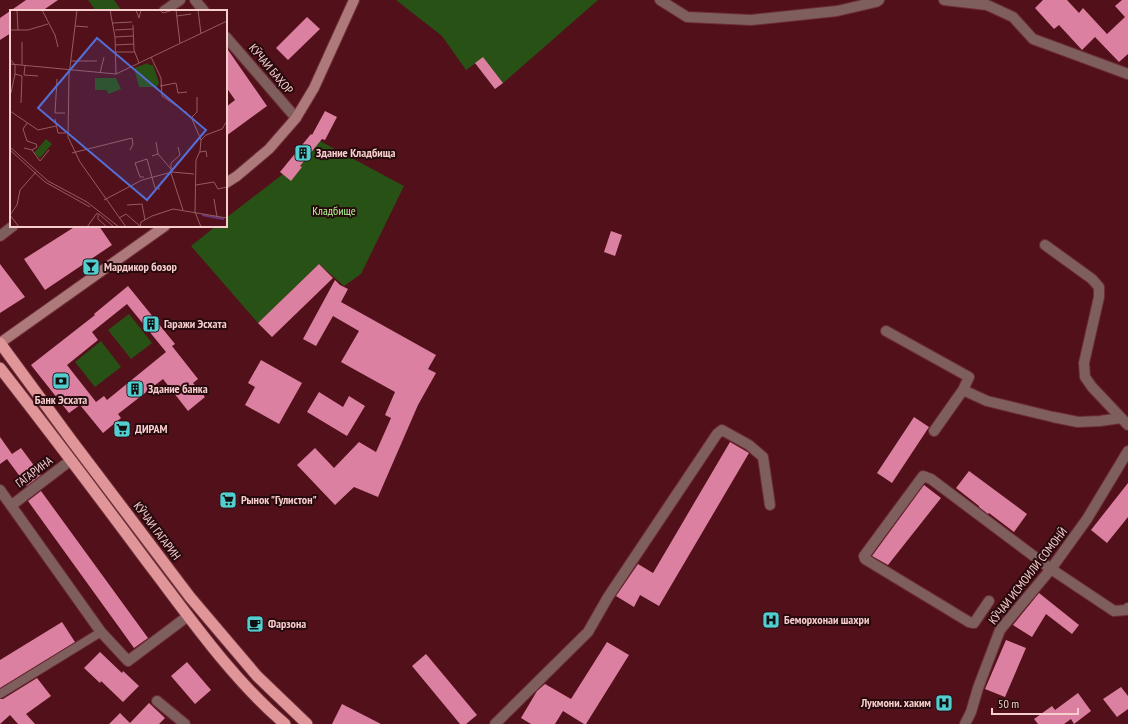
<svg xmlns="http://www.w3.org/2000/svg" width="1128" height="724" font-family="'PT Sans Narrow',sans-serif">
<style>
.green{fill:#285115}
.building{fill:#dc80a1;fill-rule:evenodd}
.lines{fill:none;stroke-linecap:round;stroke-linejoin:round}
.pedestrian-casing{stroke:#6c2e37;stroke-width:10}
.minor-casing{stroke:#6c2e37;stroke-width:12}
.secondary-casing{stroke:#6c2e37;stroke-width:12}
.trunk-casing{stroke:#6c2e37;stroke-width:13}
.pedestrian{stroke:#7f5e5e;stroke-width:8}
.minor{stroke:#7f5e5e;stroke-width:10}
.secondary{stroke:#ad797a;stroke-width:10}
.trunk{stroke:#e09698;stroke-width:11}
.labels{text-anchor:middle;stroke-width:4;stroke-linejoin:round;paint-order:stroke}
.street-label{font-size:12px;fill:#f7cdcd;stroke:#270a0d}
.poi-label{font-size:12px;font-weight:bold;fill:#f7cdcd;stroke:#270a0d;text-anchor:start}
.park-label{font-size:12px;fill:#aff894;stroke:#270a0d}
.inset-river{fill:none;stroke:#6b387b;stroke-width:2}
.inset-road{fill:none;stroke:#945c62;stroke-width:1}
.view{fill:#546ed5;fill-opacity:0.15;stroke:#546ed5;stroke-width:2}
.inset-edge{fill:none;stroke:#f7cdcd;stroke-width:2}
</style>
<rect width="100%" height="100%" fill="#52101a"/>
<path class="green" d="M88,0H114L122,11H96Z
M396,0H598L503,83L483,58L466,70L442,36Z
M320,141L404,186L361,274L344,286L319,264L258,323L191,246L216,226H226V218L283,174L291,180L302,167L300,166Z
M129,314L152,343L131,359L108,330Z
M101,341L121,367L95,387L75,362Z"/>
<path class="building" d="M26,0H58L42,11H11V33L0,40V18Z
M1043,0H1067L1079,13L1083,8L1107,34L1125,17L1115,6L1122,0H1128V54L1119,62L1095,37L1082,50L1059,25L1054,29L1035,8Z
M307,17L320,29L288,60L276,48Z
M226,47L267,106L226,136V107L235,100L226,87Z
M483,57L503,83L495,89L475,63Z
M325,111L337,117L325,140L322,139L300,166L302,167L291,181L280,172L311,134L312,135Z
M76,226H99L112,245L45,290L24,259Z
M611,231L622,235L615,256L604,252Z
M0,264L25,297L0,313Z
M319,264L333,278L272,337L258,323Z
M335,280L340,285L348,289L341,302L436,355L428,369L436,373L418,405L378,497L354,487L335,505L297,465L315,448L334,468L359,442L376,452L391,418L385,415L395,392L341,362L359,331L333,316L316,346L303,339Z
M128,286L175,344L172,346L198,379L193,383L205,397L188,411L163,379L118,414L121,418L103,433L80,405L69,413L31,365L95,315L94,314ZM127,304L166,352L107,400L104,396L96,402L67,365L98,340L92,332Z
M261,360L302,383L279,424L245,405L255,387L248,383Z
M319,392L343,407L349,396L365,406L347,436L307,412Z
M914,417L929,427L892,483L877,473Z
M0,437L12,454L21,448L41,475L27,486L7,459L0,464Z
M730,442L749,453L659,606L640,595L634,607L616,596L638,564L653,573Z
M969,471L1027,514L1014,532L989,513L988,514L979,507V506L956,488Z
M1128,483V517L1107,543L1091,530Z
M924,485L941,498L888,565L872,556Z
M41,491L148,638L134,648L28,501Z
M1039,593L1079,625L1072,634L1046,614L1032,637L1013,625Z
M62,622L75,642L0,688V660Z
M1006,640L1026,648L1005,697L985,689Z
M607,642L629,655L586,724H584L563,711L555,724H531L521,718L537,691L545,684L571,699Z
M100,652L122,673L123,671L139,686L123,702L101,681L100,683L84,668Z
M426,654L477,715L466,724H460L412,666Z
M187,662L211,690L195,704L171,676Z
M37,678L51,696L26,714L35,724H18L10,715L0,724V699H3Z
M1121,687L1128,696V709L1117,717L1103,699Z
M1078,693L1091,711L1074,724L1071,719L1064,724H1038L1034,719L1052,706L1055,710Z
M149,703L165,718L159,724H109L120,713L130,723Z
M342,704L381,724H332Z"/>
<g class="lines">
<g class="pedestrian-casing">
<path id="pedestrian" d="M0,694L101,632"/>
</g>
<g class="minor-casing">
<path id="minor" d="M195,0L204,11
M660,0L687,17L751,20L837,11L876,2L879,0
M944,0L987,5L1013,17L1033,39L1128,74
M164,11L180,0
M226,37L296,118
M0,236L13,226
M1045,245L1092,279L1099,287V297L1084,363L1085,377L1092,387L1128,425
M886,331L969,377L963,390
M934,431L963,390L987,401L1053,417L1078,422L1100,421L1121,418
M0,490L101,632L128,661L188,616
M12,505L71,460
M989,601L974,623L969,622L865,559L864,556L923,476L931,479L1051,569L1114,611L1126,610L1128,608
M157,701L185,724
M495,724L588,632L608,597L717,434L722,430L749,445L763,457L770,505
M965,724L971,712L978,688L1000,630L1051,569L1087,519L1128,451"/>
</g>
<g class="secondary-casing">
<path id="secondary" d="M226,183L237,176L269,149L296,118L314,88L354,0
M0,343L165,226"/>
</g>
<g class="trunk-casing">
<path id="trunk" d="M0,343L72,441L190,597L257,676L307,724
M0,368C50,432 99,497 148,563C190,618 232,679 285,724"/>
</g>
<use href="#pedestrian" class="pedestrian"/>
<use href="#minor" class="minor"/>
<use href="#secondary" class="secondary"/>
<use href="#trunk" class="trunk"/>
</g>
<defs>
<g id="building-square" transform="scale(0.9)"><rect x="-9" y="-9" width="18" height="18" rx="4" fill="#52cdd0" stroke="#270a0d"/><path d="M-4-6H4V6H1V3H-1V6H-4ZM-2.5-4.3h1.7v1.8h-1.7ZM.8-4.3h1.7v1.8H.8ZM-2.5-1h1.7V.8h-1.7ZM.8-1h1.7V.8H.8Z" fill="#111"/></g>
<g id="bar-square" transform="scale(0.9)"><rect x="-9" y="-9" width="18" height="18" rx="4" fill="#52cdd0" stroke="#270a0d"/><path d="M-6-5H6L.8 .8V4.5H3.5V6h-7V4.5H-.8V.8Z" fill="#111"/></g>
<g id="bank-square" transform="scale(0.9)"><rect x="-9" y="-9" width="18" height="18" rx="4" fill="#52cdd0" stroke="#270a0d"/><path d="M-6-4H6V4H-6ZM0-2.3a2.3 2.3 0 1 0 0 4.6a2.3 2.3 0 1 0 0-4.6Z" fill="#111"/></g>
<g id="supermarket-square" transform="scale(0.9)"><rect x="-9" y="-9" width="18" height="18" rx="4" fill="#52cdd0" stroke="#270a0d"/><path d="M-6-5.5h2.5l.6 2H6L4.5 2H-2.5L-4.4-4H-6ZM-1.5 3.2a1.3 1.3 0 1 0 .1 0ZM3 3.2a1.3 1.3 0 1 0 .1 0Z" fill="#111"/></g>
<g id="hospital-square" transform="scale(0.9)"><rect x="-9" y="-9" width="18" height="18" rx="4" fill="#52cdd0" stroke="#270a0d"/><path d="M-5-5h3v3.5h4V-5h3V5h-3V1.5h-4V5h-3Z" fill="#111"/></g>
<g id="cafe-square" transform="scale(0.9)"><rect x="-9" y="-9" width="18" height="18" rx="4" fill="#52cdd0" stroke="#270a0d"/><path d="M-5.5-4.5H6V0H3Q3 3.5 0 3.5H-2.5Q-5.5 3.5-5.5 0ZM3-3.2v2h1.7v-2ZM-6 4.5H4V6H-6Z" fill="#111"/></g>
</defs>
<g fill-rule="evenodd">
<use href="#building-square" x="303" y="153"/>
<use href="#bar-square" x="91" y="267"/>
<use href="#building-square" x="151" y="324"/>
<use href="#bank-square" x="61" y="381"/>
<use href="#building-square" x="135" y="389"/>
<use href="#supermarket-square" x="122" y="429"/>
<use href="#supermarket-square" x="228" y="500"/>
<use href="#hospital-square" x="771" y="620"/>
<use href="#cafe-square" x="255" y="624"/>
<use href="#hospital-square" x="944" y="703"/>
</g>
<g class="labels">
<g class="street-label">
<text transform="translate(271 69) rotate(50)" y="4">КӮЧАИ БАҲОР</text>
<text transform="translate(34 472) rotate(-37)" y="4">ГАГАРИНА</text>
<text transform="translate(157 531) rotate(53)" y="4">КӮЧАИ ГАГАРИН</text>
<text transform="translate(1028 576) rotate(-52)" y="4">КӮЧАИ ИСМОИЛИ СОМОНӢ</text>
</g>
<g class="poi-label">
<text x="316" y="157">Здание Кладбища</text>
<text x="104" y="271">Мардикор бозор</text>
<text x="164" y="328">Гаражи Эсхата</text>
<text x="148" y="393">Здание банка</text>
<text x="61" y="404" text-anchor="middle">Банк Эсхата</text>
<text x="135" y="433">ДИРАМ</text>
<text x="241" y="504">Рынок "Гулистон"</text>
<text x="784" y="624">Беморхонаи шахри</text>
<text x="268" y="628">Фарзона</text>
<text x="931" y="707" text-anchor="end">Лукмони. хаким</text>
</g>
<g class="park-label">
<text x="334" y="215">Кладбище</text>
</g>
</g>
<g transform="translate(10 10)">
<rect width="217" height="217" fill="#52101a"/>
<path d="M138,53L139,55H143L149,73L147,77H129L124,58ZM85,68H106L111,79L99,84L96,80H85ZM36,129L42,134L30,148L24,143Z" fill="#285115"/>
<path class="inset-river" d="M192,205L214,209"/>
<path class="inset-road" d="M32,0L45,25L48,37M67,0L59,65L58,127L70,152L116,217M100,0L105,27L106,64M126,0L129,8L131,0M150,0L153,3L163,0M166,0L170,33M188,0L191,24M7,1L8,20M167,6L181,4M103,13L122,12M123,15L124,40L129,53M65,16L78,17M0,20H18L38,14M105,20L123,19M105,27L123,26M12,32V55M105,35L124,34M105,42H125M141,47L151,68L152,86L173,100M0,49L5,55V64L12,66L11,93M61,51H87M0,54L106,64L217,11M15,56L14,65L28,66M90,63L94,47M47,69L45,103H55M150,76L166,73L168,83L177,82M1,83L5,64M0,101L28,120L46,116M175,101L182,109L191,130M181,108L187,102V87M45,109L48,123H56M146,132L148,144M0,137L38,171L77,192L109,217M168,137L170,145L161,153V163L173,200M14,138L22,140L27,137L26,134L17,131L13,119L17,113M0,140L35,172L80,197M22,140L30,151L39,140M190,142L196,141L197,147M62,143L122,128L123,134L120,140M142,146L148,144L161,159M134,167H130L125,153L137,149L145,178L150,179M186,175L204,172L208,179L217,177M204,189L207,207M94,190L132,170L162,162L184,164M117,195L132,194L135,210M88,203V209L97,217M89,204L104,217M0,205L9,217M0,205L7,195L10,180L26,162M109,208L116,204L130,216M77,217L87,203M130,217L131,212L142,206L163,199L217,208M191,217L185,202L186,150L190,141L191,130L196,125L212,119L217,111"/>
<path class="view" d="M87,28L196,120L137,190L28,98Z"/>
<rect width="217" height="217" class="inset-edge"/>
</g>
<path d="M992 708v6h86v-6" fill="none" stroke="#f7cdcd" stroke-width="2"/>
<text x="998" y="708" font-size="12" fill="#f7cdcd" stroke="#270a0d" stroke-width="3" paint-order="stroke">50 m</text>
</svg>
